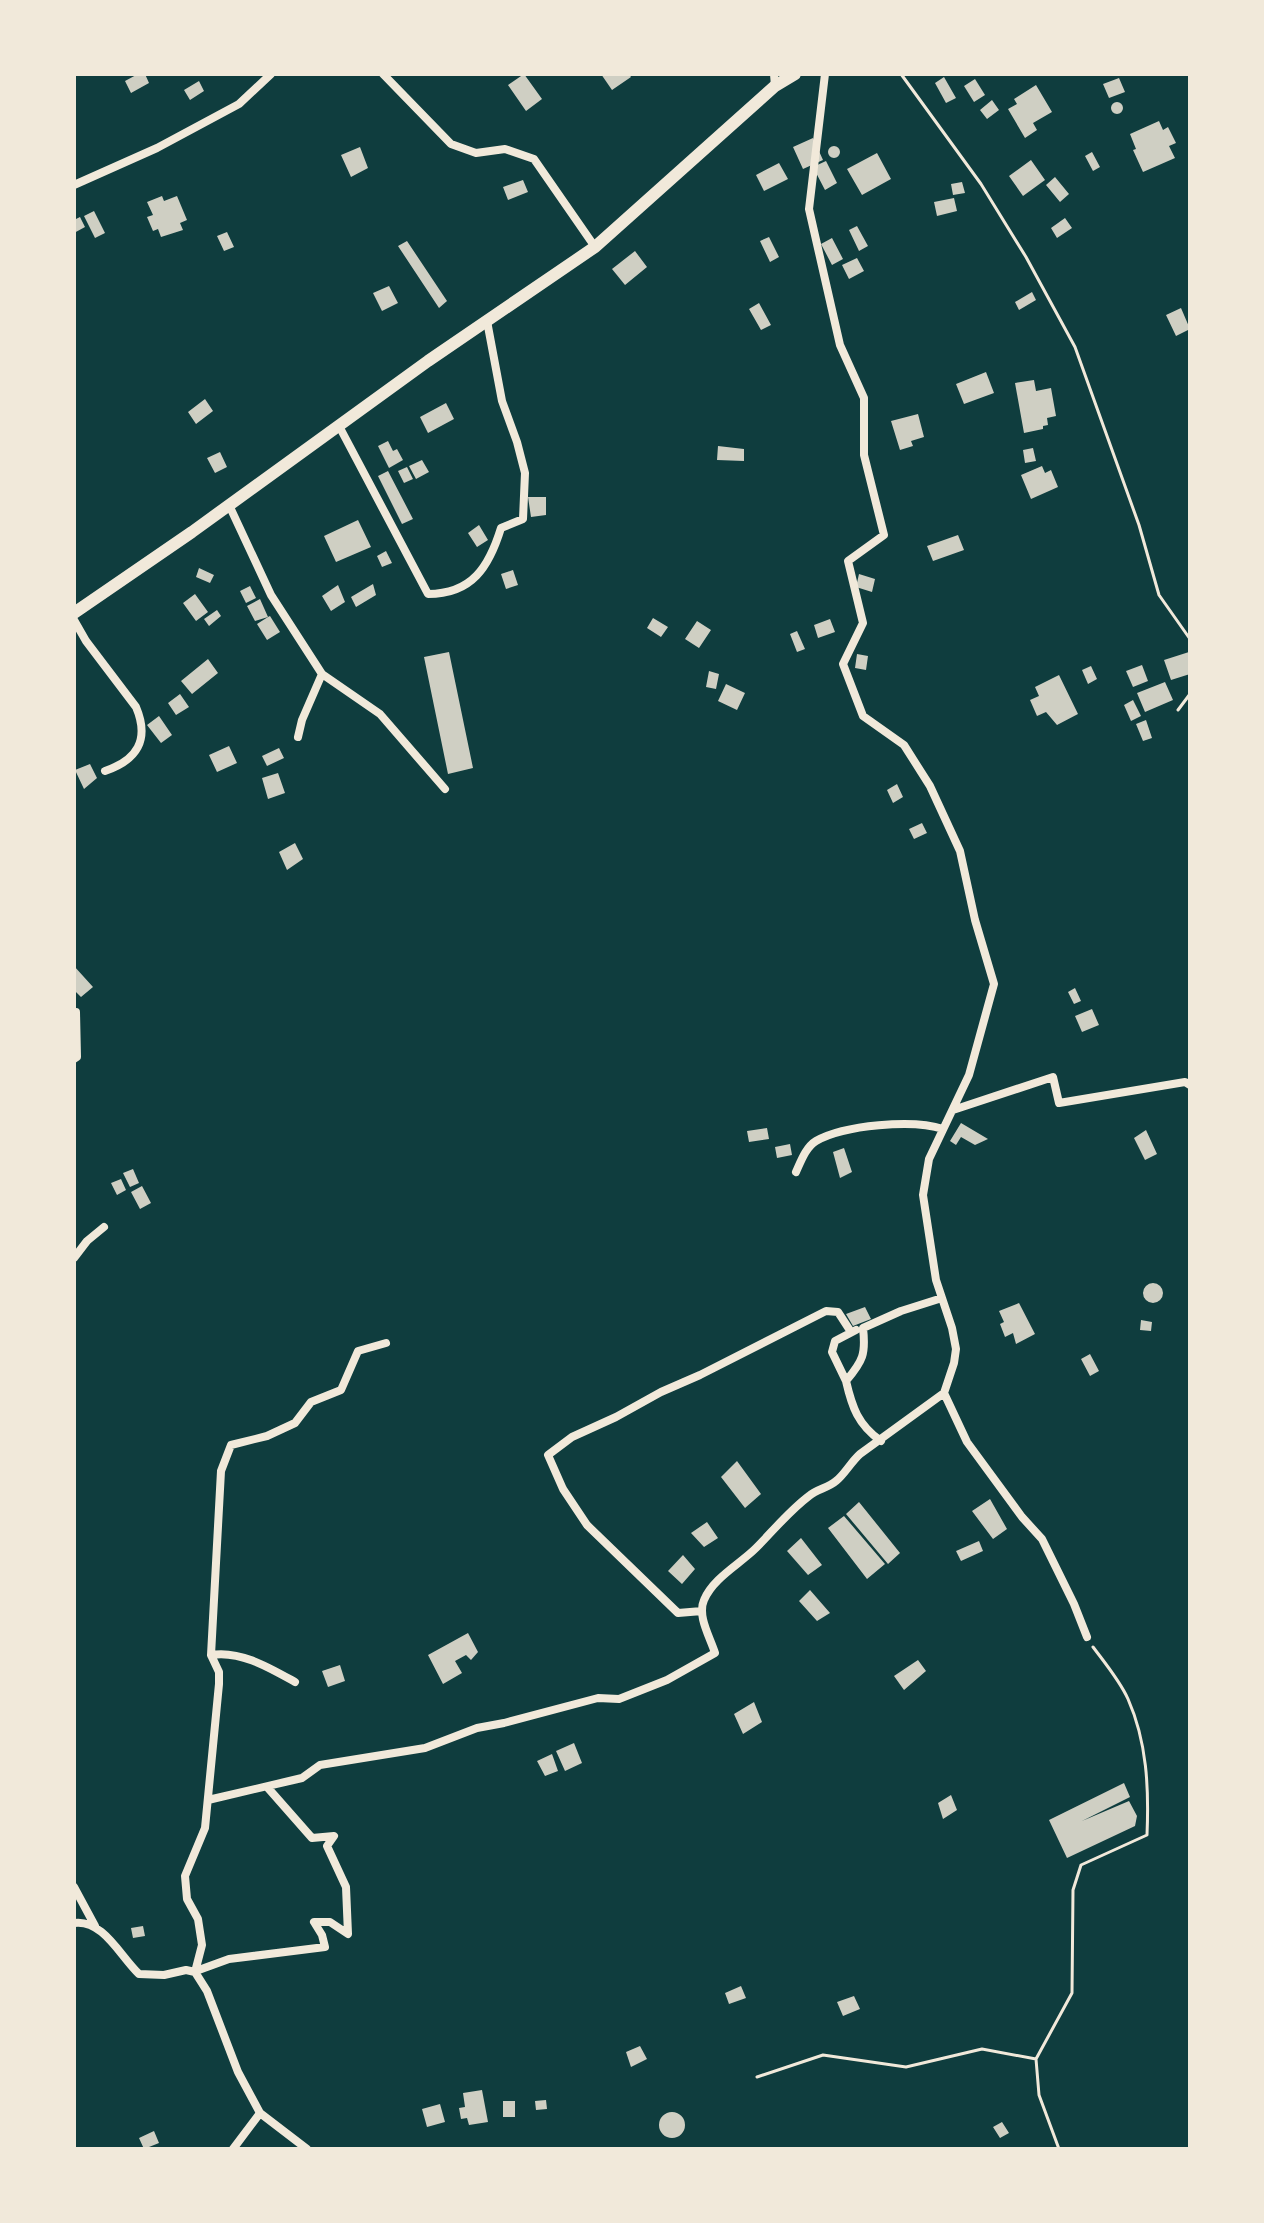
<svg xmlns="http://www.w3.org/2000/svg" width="1264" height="2223" font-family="Manrope,sans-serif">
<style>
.building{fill:#cfcfc3}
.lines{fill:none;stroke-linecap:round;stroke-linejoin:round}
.path{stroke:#f1e9da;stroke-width:3}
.minor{stroke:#f1e9da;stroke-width:8}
.secondary{stroke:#f1e9da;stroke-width:12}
</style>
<rect width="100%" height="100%" fill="#0f3d3e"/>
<path class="building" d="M138,74H145L149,83L131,93L125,81Z
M524,74L542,99L526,111L508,85Z
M601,74H629L631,77L612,90Z
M944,77L956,98L946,103L935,83Z
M1119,78L1125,92L1109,98L1103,84Z
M975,79L985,95L974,102L964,86Z
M199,81L204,91L190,100L184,90Z
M1036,85L1052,112L1033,123L1037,130L1025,138L1008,109L1017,104L1014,99Z
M992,100L999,110L987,119L980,110Z
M1111 108a6 6 0 1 1 12 0a6 6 0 1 1-12 0Z
M1159,121L1163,130L1168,127L1176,143L1169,146L1175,158L1143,172L1133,150L1136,149L1130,134Z
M813,138L823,160L803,169L793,147Z
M828 152a6 6 0 1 1 12 0a6 6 0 1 1-12 0Z
M360,147L368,168L351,177L341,155Z
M1092,152L1100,167L1093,171L1085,156Z
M877,153L891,179L862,195L847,169Z
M1031,160L1045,180L1023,196L1009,176Z
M826,161L837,183L825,190L813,167Z
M779,163L788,179L764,191L756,175Z
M1055,177L1069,194L1060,202L1046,185Z
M523,180L528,192L508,200L503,187Z
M962,182L965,193L953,195L951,184Z
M162,196L164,201L177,196L187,220L180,223L183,230L161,237L158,229L153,231L147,217L153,215L147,202Z
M954,198L957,211L937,216L934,202Z
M94,211L105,233L95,238L84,216Z
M80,217L85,227L74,233V220Z
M1065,218L1072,228L1057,238L1051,228Z
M857,226L868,246L859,251L849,230Z
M227,232L234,247L224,251L217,236Z
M769,237L779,257L770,262L760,241Z
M832,238L843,259L832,265L821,244Z
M407,241L447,301L439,308L398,246Z
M635,251L647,267L625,285L612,269Z
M857,258L864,271L849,279L842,265Z
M389,286L398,303L382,311L373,293Z
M1032,292L1036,300L1019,310L1015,302Z
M759,303L771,325L761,330L749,309Z
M1181,308L1190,329L1176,336L1166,315Z
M986,372L994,393L964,404L956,384Z
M1034,380L1036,391L1051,388L1056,416L1047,418L1048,425L1043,426V429L1024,433L1015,383Z
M205,399L213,411L196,424L188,412Z
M446,403L454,419L428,433L420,417Z
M918,414L924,437L911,441L913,446L900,450L891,421Z
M388,441L393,451L397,449L403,460L389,468L378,446Z
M718,446L744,449V461L717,460Z
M1033,448L1036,461L1025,463L1023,450Z
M220,452L227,467L215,473L207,458Z
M422,460L429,472L416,479L409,466Z
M1042,466L1045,473L1051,470L1058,487L1031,499L1021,475Z
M407,467L413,479L404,483L398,471Z
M388,471L413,519L402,524L378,476Z
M528,497H546V515L531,517Z
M358,520L371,547L336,562L324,536Z
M479,525L488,540L477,547L468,533Z
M958,535L964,550L933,561L927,546Z
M386,551L392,563L382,567L377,556Z
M199,568L214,575L210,583L196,577Z
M513,570L518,585L506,589L501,574Z
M859,574L875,579L872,592L856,587Z
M373,584L376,595L356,607L351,597Z
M338,585L345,602L331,611L322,596Z
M250,586L256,598L246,603L240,591Z
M195,594L208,612L196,621L183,603Z
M260,599L268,617L270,616L280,632L267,640L257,624L268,617L255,621L247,606Z
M217,610L221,616L209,626L204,619Z
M653,618L668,627L661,637L647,628Z
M830,619L835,632L818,638L814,625Z
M697,621L711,630L699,648L685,639Z
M797,631L805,649L797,652L790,634Z
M449,652L473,768L448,774L424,657Z
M1189,652L1190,674L1171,680L1164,660Z
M857,654L868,656L866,670L855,668Z
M208,659L218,673L192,694L181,681Z
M1142,665L1148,681L1133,687L1126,671Z
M1091,666L1097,679L1088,684L1082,670Z
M709,671L719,674L716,689L706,687Z
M1059,675L1078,714L1057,725L1046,712L1037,716L1030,700L1039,696L1035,687Z
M1165,682L1173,700L1145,712L1137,693Z
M726,684L745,693L737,710L718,701Z
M180,694L189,707L176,715L168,703Z
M1133,700L1141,716L1131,721L1124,705Z
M159,716L172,735L161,743L147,725Z
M1146,720L1152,738L1143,741L1136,724Z
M229,746L237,763L217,772L209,755Z
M279,748L284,758L267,766L262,756Z
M90,764L97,778L84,789L75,770Z
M278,773L285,793L268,799L262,778Z
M897,784L903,797L893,803L887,790Z
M922,823L927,833L914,839L909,829Z
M295,843L303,859L287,870L279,852Z
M74,966L93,987L81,997L74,990Z
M1075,988L1081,1001L1074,1004L1068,992Z
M1092,1009L1099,1025L1082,1032L1075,1016Z
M961,1123L988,1139L975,1145L961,1137L956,1145L950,1141Z
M767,1128L769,1139L749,1142L747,1131Z
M1146,1130L1157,1154L1145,1160L1134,1138Z
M790,1144L792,1155L777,1158L775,1147Z
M844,1148L852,1172L840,1178L833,1152Z
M133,1169L139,1183L130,1187L123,1173Z
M121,1179L126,1190L117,1195L111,1183Z
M142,1186L151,1203L140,1209L131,1192Z
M1143 1293a10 10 0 1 1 20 0a10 10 0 1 1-20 0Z
M1019,1303L1035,1334L1016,1344L1013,1333L1005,1337L1000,1324L1004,1322L999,1311Z
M865,1307L871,1319L853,1326L846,1314Z
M1141,1320L1152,1322L1151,1331L1140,1330Z
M1090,1354L1099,1371L1090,1376L1081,1359Z
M737,1461L761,1494L745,1508L721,1477Z
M990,1499L1007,1529L993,1539L972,1511Z
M859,1502L900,1553L888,1564L846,1514Z
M844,1516L885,1564L867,1579L828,1528Z
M707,1522L718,1538L704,1547L691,1533Z
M801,1538L822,1565L808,1575L787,1551Z
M979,1541L983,1551L961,1561L956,1551Z
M683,1555L695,1569L682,1584L668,1571Z
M810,1590L830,1613L817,1621L799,1601Z
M468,1633L478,1652L471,1660L466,1655L455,1661L462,1673L443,1684L428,1655Z
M918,1660L926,1671L904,1690L894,1676Z
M340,1665L345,1681L328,1687L322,1671Z
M754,1702L762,1722L743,1734L734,1714Z
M574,1743L582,1763L565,1771L556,1751Z
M552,1754L558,1771L545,1776L537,1761Z
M1124,1783L1130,1797L1082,1821L1129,1801L1137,1816L1135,1826L1067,1858L1049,1820Z
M951,1795L957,1810L943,1819L938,1803Z
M143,1926L145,1936L133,1938L131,1928Z
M741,1986L746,1998L729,2004L725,1993Z
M854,1996L860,2009L843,2016L837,2002Z
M640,2046L647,2059L631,2067L626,2052Z
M482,2090L488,2122L469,2125L467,2118L461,2119L459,2108L465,2107L463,2093Z
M546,2100L547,2109L536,2110L535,2101Z
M503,2101H515V2117H503Z
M440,2104L445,2122L427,2127L422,2109Z
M659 2125a13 13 0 1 1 26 0a13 13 0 1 1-26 0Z
M1002,2122L1009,2133L1000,2138L993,2127Z
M154,2131L159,2143L144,2149L139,2138Z"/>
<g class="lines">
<path class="path" d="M901,74L981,184L1026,257L1075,347L1139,525L1159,595L1190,639
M1178,710L1190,694
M757,2077L823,2055L906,2067L982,2049L1036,2059
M1059,2149L1039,2095L1036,2059L1072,1993L1073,1890L1081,1865L1147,1835C1149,1788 1147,1742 1128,1699C1120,1681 1105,1663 1093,1647"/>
<path class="minor" d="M383,74L451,144L476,153L505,149L534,159L595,247
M774,74L775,86
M74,185L157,148L239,104L271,74
M339,426L428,594C472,594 489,567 501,528L523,519L525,473L517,442L502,401L487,321
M229,505L271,595L322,674L380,714L445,789
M74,620L86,641L136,707C150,740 137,760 105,771
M298,737L302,720L322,674
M74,1059L77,1057L76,1012
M953,1110L1053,1077L1059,1103L1185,1082L1190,1085
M796,1172C801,1161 806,1147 816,1141C844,1125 913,1119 943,1129
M74,1258L87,1241L104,1227
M846,1381L832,1352L835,1341L856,1330
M944,1393L967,1442L1022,1517L1042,1539L1074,1604L1087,1637
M881,1441C858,1425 852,1407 846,1381C863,1361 866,1354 863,1328L901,1311L942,1298
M702,1611L678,1613L587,1525L563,1489L548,1455L572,1437L616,1417L661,1392L700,1375L826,1311L838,1312L851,1332
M211,1655C240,1650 270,1668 295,1682
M208,1800L302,1778L320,1765L425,1748L477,1728L504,1723L598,1698L619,1699L667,1680L715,1653C710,1637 697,1616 704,1600C713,1578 740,1564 756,1548C773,1531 789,1511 809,1496C817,1489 828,1488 836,1481C844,1475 851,1462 860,1454L944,1393L954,1363L956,1349L952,1328L936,1280L923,1195L929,1159L969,1075L994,984L975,920L960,851L930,786L904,745L863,716L843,664L863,623L848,561L884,535L864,455V398L840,345L809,209L825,74
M74,1887L95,1926
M74,1923C103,1919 120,1956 139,1974L164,1975L186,1970L195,1972L207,1991L238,2072L260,2113L307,2149
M196,1971L229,1959L325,1947L322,1935L314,1922H330L348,1934L346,1887L327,1846L334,1836L312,1838L268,1788
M195,1972L202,1945L198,1919L187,1899L185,1876L205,1828L219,1684V1672L211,1655L221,1471L231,1445L267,1436L295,1423L311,1402L341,1390L358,1351L386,1343
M233,2149L260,2113"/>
<path class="secondary" d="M74,613L192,532L428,361L595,247L775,86L795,74"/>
</g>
<rect width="1264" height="2223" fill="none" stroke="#f1e9da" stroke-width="152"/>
</svg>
